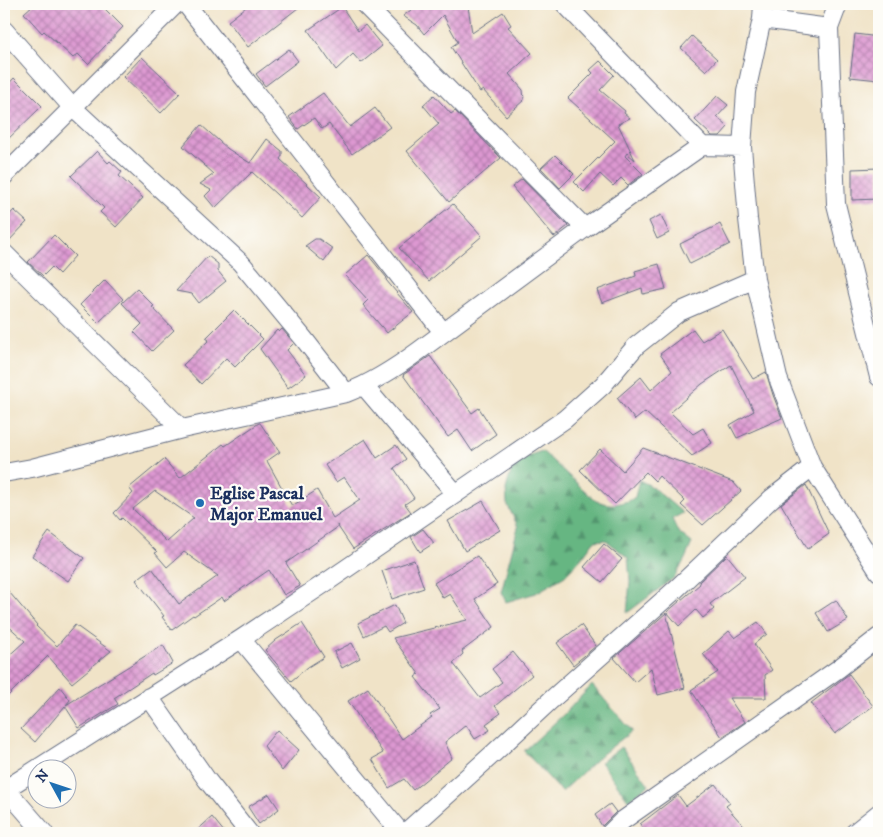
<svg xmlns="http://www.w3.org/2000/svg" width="883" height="837" font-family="'IM FELL DW Pica',serif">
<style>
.forest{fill:url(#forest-firs);stroke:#407270}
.building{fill:url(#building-cross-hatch);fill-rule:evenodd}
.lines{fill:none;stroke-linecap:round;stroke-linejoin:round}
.minor-casing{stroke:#666e83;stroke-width:20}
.minor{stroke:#fff;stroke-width:18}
.poi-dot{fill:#1f6fb2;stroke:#fdfcf7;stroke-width:2}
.labels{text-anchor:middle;stroke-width:4.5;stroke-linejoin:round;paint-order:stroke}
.poi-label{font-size:18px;font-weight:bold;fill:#1b2f5e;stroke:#fdfcf7;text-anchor:start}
</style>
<defs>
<pattern id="forest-firs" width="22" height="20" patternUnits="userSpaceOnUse" patternTransform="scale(1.25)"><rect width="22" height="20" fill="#66b682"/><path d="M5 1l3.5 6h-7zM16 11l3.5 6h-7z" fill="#53946e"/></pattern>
<pattern id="building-cross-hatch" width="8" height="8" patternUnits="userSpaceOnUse" patternTransform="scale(1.25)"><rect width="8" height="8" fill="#dd98d1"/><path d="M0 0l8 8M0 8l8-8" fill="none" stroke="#b27cad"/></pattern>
</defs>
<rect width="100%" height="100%" fill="#fdfcf7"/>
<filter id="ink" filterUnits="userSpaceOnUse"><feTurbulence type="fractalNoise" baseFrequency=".02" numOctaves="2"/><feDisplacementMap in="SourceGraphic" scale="10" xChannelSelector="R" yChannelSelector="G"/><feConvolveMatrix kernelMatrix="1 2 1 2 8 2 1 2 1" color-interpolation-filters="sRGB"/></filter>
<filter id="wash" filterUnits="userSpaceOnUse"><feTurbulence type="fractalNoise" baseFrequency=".0096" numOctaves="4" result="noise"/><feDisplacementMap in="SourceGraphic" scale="20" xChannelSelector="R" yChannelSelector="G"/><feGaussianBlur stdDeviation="1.12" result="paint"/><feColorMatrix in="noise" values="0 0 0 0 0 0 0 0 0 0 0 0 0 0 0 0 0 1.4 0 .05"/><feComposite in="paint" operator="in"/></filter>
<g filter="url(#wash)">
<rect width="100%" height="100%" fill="#f0e3c7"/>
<path class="forest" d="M542,451L596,501L612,505L629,501L635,497L639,480L651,486L683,513L672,519L678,532L692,543L685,559L675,577L627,613L630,581L628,558L606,540L594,541L581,559L565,576L536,593L506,602L501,592L518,527L507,504L506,489L512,468L530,455Z
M592,685L632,731L600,756L562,792L524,751L563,715Z
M621,747L649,785L628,800L601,762Z"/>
<g id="blocks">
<path class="building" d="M34,4H100L123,27L88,64L78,54L73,58L44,31L42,33L24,13Z
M250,4H303L248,47L228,21Z
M419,4H463L468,6L472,33L503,12L511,25L508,27L532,53L509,74L523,90L524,100L506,116L483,90L480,92L451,47L458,42L443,15L424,34L417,25L403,16Z
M342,7L358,31L365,25L382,46L361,63L353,54L336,70L308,30Z
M855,34L879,37V80L850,77Z
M692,36L717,59L706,71L681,48Z
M289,49L298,61L265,86L256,74Z
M142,57L180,93L161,113L123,77Z
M600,61L614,75L600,90L625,111L624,113L630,118L618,124L635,160L627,153L625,156L643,174L628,185L621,178L613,186L600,174L584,192L574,182L615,141L568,98L593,73L590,70Z
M14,78L42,106L4,143V89Z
M323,93L350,127L375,108L390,127L352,154L329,124L322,129L314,118L298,129L289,117Z
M434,95L451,114L455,111L501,158L449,202L407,151L439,124L423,105Z
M717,96L728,105L717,117L728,127L720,136H712L695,120Z
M201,125L228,149L250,163L267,139L282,151V156L280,159L321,197L302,218L252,172L215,208L205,196L211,190L200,184L214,174L183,146Z
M97,151L108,163L110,161L122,172L119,176L143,198L116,227L100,212L104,208L71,176Z
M555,155L574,174L560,188L541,168Z
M879,168V199L852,200V169Z
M522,179L568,226L554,237L512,187Z
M453,204L482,236L429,281L399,248Z
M14,210L27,222L7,243H4V221Z
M661,215L669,233L657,239L649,221Z
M720,224L730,244L690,264L680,244Z
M54,235L75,256L59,274L52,267L43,276L28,262Z
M315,239H319L333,249L324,262L305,246Z
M368,255L387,278L386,280L413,312L387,333L363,305L368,300L345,275Z
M208,256L218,264V271L226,281L199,303L192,294L176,291Z
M659,264L666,289L643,294L642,288L602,303L597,290L636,276L635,271Z
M105,280L123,299L98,323L80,305Z
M137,289L154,306L152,307L174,330L152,351L134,332L142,324L122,303Z
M234,310L263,339L235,367L226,358L201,384L183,365L209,340L206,338Z
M282,329L294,343L287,350L306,375L288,388L260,349L277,330L279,332Z
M693,329L702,341L722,329L753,379L766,372L773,395L782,418L737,438L730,425L754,411L731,365L702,384L670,412L693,434L703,428L712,443L692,456L645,412L635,420L617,398L641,377L651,390L672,371L660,354Z
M430,356L472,413L479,408L496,434L472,451L458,430L448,437L403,375Z
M259,423H260L280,452L267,461L292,506L317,490L333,518L360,500L344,477L336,482L325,465L365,439L377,458L396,445L406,459L394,468L414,498L405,504L411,512L353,549L337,525L338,527L286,563L300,586L284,595L269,570L224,601L222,597L194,616L193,615L172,630L162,617L164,616L136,580L152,568L179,604L218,576L184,552L167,567L155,553L157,552L122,518L120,520L114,513L133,493L129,488L164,459L180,478L223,444L225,446ZM155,491L194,518L167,542L133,509Z
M643,448L733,482L741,491L703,525L681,505L685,501L659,476L655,481L646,472L615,504L580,470L600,449L623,471Z
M806,485L829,534L808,549L781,504Z
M483,501L500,530L465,551L448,521Z
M423,529L434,543L420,552L411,537Z
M49,532L84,558L68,581L32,556Z
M604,544L622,559L602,582L584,567Z
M727,555L745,577L710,604L714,609L703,618L696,610L679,626L667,612L700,584L699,582Z
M477,556L497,584L475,599L494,627L462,651L463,654L453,663L480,698L502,682L492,669L513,652L532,675L495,706L501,713L486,724L490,730L475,739L466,725L445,742L452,758L413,790L404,779L389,788L372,759L383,753L348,701L368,688L402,739L432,717L430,715L440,709L415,677L419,674L393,638L467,620L450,594L443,598L434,583Z
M414,560L424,588L392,599L382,571Z
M4,586L37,625L36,626L57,646L75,625L111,651L72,683L48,656L4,700V660L25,641L4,622Z
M836,600L848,620L828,632L816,613Z
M395,605L403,623L388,632L384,626L364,636L358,623Z
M666,613L685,688L658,695L651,668L635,682L614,658Z
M758,622L767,634L754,644L772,670L765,675L766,698H729L745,722L722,737L691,690L718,672L703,654L729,631L735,638Z
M302,623L324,657L308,667L291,681L265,650L276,640Z
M581,625L596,646L573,665L557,643Z
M352,643L360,658L342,668L334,652Z
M163,645L173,663L153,675L152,673L114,698L118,704L79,728L65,706L35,742L21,729L60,687L70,700L66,705Z
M849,674L873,706L835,734L811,703Z
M277,730L299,750L282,771L264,746Z
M715,784L730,803L726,806L750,833H646L640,824L678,795L686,806Z
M269,794L279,809L259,824L248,807Z
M610,804L616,812L602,826L595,815Z
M212,817L225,833H194Z"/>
</g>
</g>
<g filter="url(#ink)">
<use href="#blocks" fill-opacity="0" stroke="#666e83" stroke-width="1"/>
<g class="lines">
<g class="minor-casing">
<path id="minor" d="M186,4L443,332
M364,4L585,228
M565,4L702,146
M763,4L762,19L746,92L742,147L748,219L755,279L778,378L812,467L879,572
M838,4L829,28L836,204L879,377
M762,19L829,28
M4,30L72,107L241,263L304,339L346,393
M4,176L176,4
M4,253L182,429
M364,386L456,494
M4,473L32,468L182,429L346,393C373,383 397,367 420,350L585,228L702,146L742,147
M241,639L401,833
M149,697L207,780L249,833
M4,787L44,833
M4,790L241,639L331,579L565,419L603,385L636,346L679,312L755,279
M405,833L495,752L551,700L676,589L772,498L812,467
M610,833L622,821L838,669L879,637
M854,833L879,813"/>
</g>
<use href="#minor" class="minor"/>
</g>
</g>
<circle class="poi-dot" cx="200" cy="503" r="5"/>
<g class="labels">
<g class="poi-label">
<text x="210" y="499">Eglise Pascal<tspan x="210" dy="21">Major Emanuel</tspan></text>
</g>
</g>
<rect width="883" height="837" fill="none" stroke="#fdfcf7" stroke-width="20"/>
<g transform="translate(52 784) rotate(310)"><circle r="24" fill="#fdfcf7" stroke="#a3aaba"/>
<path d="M0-4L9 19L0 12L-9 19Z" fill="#1f6fb2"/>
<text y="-8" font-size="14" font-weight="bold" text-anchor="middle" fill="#1b2f5e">N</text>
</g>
</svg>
